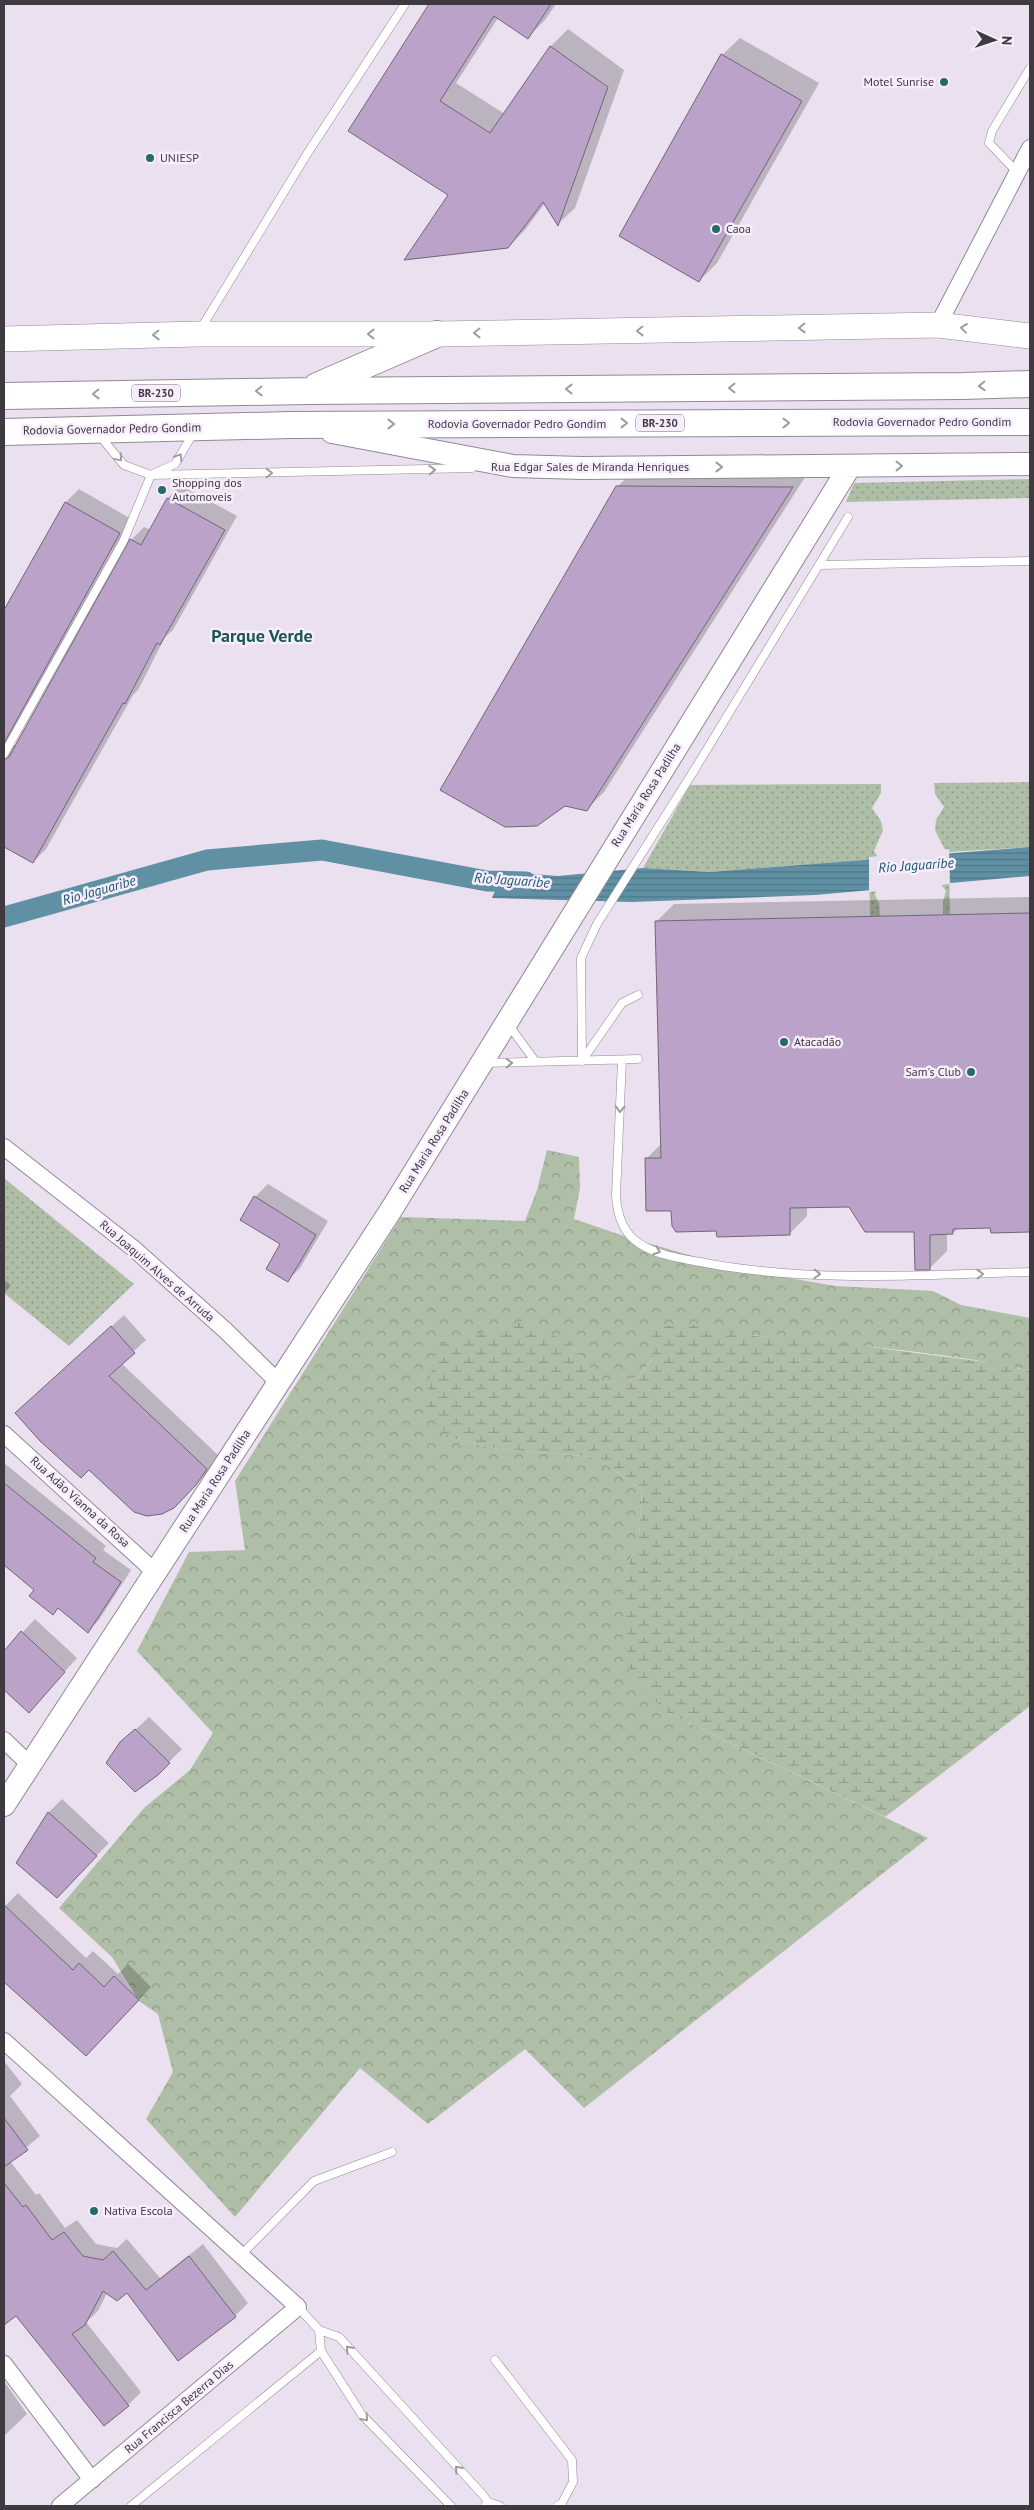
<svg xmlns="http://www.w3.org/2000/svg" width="1034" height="2510" font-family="'PT Sans',sans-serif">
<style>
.green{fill:url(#green-dots)}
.forest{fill:url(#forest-crowns)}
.wetland{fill:url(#wetland-marsh)}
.water{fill:url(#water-rules)}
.pier{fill:#eae0f0}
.shadow{fill:#0003}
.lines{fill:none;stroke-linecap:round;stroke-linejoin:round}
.canal{stroke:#5f90a3;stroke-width:21}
.building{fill:#bba2c8;stroke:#706674}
.service-casing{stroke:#928896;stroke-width:9}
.minor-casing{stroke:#928896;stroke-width:18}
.secondary-casing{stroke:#928896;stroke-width:24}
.primary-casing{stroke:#928896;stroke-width:26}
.trunk-casing{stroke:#928896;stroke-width:28}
.service{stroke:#fff;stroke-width:8}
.minor{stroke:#fff;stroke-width:16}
.secondary{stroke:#fff;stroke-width:22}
.primary{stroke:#fff;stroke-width:25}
.trunk{stroke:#fff;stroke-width:26}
.oneway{stroke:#9e9ca0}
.poi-dot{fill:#226d6b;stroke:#f8edfd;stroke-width:2}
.labels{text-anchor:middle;stroke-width:5;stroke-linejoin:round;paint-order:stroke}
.shield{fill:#f8edfd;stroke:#767079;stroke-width:1}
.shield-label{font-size:11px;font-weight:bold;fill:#3e3a40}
.poi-label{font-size:12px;fill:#3e3a40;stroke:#f8edfd;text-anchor:start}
.street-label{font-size:12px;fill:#3e3a40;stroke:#f8edfd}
.water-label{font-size:14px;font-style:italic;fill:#19596f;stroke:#f8edfd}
.district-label{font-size:18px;font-weight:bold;fill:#1c5755;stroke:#f8edfd}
</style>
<defs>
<pattern id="green-dots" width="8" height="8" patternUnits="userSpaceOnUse" patternTransform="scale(1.25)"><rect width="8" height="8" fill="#afbea6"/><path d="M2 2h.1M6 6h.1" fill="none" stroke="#909b89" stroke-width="1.8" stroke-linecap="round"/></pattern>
<pattern id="forest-crowns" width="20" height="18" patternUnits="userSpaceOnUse" patternTransform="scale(1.25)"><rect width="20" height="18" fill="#afbea6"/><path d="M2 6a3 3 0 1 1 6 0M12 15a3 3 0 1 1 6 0" fill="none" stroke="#909b89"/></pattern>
<pattern id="wetland-marsh" width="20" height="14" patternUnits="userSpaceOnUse" patternTransform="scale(1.25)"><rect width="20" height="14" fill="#afbea6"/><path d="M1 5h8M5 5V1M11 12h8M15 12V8" fill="none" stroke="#909b89"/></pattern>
<pattern id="water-rules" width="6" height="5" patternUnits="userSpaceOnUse" patternTransform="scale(1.25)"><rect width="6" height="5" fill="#5f90a3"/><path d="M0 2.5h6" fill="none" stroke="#507786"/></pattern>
</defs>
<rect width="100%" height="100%" fill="#eae0f0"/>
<path class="green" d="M1030,479V498L846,502L854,483Z
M1030,782V847L949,852L950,914H943V901L946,891L938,880L945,850L935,830L936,820L944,807L935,794L934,783Z
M881,784V793L872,808L881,821L883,830L874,851L883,864L875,895L879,903L880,916H870L869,860L710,872L643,868L690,785Z
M4,1178L134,1284L69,1346L4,1293Z"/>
<path class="forest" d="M547,1150L579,1157L580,1188L574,1219L627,1237L737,1269L835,1286L933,1291L961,1305L1030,1318V1371C941,1350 849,1346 758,1336C732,1333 705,1327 679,1322L638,1378L603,1383L568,1342L450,1438L499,1449L596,1457L642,1490L639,1537L623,1578L668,1713L928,1838L584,2108L525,2049L428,2124L360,2068L235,2217L146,2119L173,2072L158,2014L139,2001L112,1957L59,1908L144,1808L190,1770L213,1733L137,1651L189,1552L245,1550L235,1481L401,1217L525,1221L537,1190Z"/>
<path class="wetland" d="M523,1321L568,1342L603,1383L638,1378L653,1358L651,1332L679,1322L756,1336L847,1344L994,1363L1030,1371V1706L885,1817L668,1713L629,1676L623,1578L639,1537L642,1490L596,1457L499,1449L450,1438L424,1405L437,1346Z"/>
<path class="water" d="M1030,847V876L815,895L632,902L492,898L503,872L558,876L643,868L710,872Z"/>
<path class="pier" d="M949,849L950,884L869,892V857Z"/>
<path class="shadow" d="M431,4H556L545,20L528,37L498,18L456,83L505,114L551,46L568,29L624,70L575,208L558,224L545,203L525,230L508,247L450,195L350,131Z
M740,38L819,83L717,263L699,281L722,55Z
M635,470L809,471L604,792L586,810L564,804L617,487Z
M181,485L237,516L173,630L165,637L138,690L133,695L46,849L33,862L4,845V613L66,502L79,489L133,520L12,743L16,746L131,540L144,527L151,530L168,498Z
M1030,897V1231L992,1232V1227L958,1228L953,1233H947V1251L930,1268L915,1231L850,1206L807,1207V1216L789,1234L717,1230L672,1209L646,1159L662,1143L656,922L674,904Z
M268,1184L328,1221L300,1268L287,1281L282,1244L255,1197Z
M4,1280L11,1285L4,1294Z
M124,1315L146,1340L121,1363L219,1456L208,1471L174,1507L89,1468L17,1413Z
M4,1463L106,1546L103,1550L131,1570L99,1620L88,1631L4,1563V1555L8,1550L4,1547Z
M35,1619L77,1658L29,1711L4,1688V1652Z
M149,1717L182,1749L157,1774L121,1743Z
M62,1799L109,1843L56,1896L18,1863L49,1812Z
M18,1893L86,1958L93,1951L118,1974L128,1964L151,1987L86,2055L4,1980V1907Z
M4,2061L22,2084L10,2096L40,2136L10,2161L36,2195L39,2193L65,2228L77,2220L96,2244L117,2248L127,2239L160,2278L203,2244L248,2303L235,2316L127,2292L107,2293L98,2311L86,2322L141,2392L128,2405L17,2314L10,2319L4,2310Z
M4,2381L27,2414L4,2436Z"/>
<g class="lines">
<path class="canal" d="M4,917L207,860L322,850L487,881L526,882"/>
</g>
<path class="building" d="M429,4H551L528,39L494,16L440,101L490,133L550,46L608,87L558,226L543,202L508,248L404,260L448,195L348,131Z
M721,54L802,101L699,282L619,236Z
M616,486L793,487L587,811L565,806L537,826L505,827L440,790Z
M167,498L225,530L160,645L157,643L125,704L123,703L33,863L4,847V760L9,757L130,539L141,545Z
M65,502L120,533L4,743V610Z
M1030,913V1232L991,1233L990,1228L953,1229V1234L930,1235V1270H915L914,1232H865L849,1207L790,1208V1235L717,1237L716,1231L676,1232L672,1226L671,1211H646L645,1158H661L655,921Z
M254,1196L316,1235L288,1282L266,1269L280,1244L240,1220Z
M111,1326L135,1353L109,1376L207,1469L196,1485L174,1508L162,1514L147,1516L134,1512L89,1470L81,1478L40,1441L15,1413Z
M4,1483L96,1558L93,1562L121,1582L88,1633L58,1608L53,1615L29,1596L34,1590L4,1565Z
M21,1631L65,1672L29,1713L4,1690V1651Z
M135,1729L170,1763L158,1775L135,1792L106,1763L120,1742Z
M48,1812L97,1856L57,1898L16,1863Z
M4,1905L73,1970L79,1963L104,1987L114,1976L139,2000L86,2056L4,1982Z
M4,2118L28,2150L4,2167Z
M4,2183L23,2207L26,2205L52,2240L64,2232L83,2256L103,2260L113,2251L146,2290L189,2256L236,2317L178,2361L127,2293L117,2301L103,2291L85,2325L72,2334L129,2406L104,2426L16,2316L4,2325Z"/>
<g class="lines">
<g class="service-casing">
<path id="service" d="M1017,172L989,143L992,131L1030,68
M200,330L307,154L405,4
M99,435L124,465L151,475L472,468
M819,565L1030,561
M4,754L123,542L151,475L175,464L194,432
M508,1024L535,1061
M622,1060L616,1195C617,1214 622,1233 640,1244C659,1256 684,1259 705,1263C812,1283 922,1275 1030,1272
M582,1061L581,958L597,924L695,769L848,517
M582,1061L622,1003L638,995
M484,1063L638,1059
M241,2255L314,2181L392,2152
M298,2307L319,2330L339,2337L483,2495L488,2502L485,2506
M319,2330L321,2351L362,2415L451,2506
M495,2360L572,2460L573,2482L562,2503L557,2506
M488,2502L500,2506
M131,2506L321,2351"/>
</g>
<g class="minor-casing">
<path id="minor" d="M938,325L1030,148
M4,1147L133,1248L225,1330L279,1383
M4,1434L155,1572
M4,1740L31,1766
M4,2041L298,2307L60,2506
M4,2364L92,2480"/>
</g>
<g class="secondary-casing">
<path id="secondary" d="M332,432L513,466L582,468L1030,464
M4,1805L391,1210L850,466"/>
</g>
<g class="primary-casing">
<path id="primary" d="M4,339L198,334H437L938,325L1030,336"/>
</g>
<g class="trunk-casing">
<path id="trunk" d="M317,386L437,334
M4,396L308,391L963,386L1030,384
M4,432L290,425L1030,422"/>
</g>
<use href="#service" class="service"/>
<use href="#minor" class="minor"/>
<use href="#secondary" class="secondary"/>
<use href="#primary" class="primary"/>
<use href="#trunk" class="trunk"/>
</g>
<defs><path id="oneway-chevron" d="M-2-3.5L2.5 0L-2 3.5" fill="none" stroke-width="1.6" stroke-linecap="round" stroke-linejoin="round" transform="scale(1.25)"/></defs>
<g class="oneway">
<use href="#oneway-chevron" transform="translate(802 328) rotate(179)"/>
<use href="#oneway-chevron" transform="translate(964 328) rotate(-173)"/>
<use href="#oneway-chevron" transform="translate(640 331) rotate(179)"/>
<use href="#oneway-chevron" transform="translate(477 333) rotate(179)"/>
<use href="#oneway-chevron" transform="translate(371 334) rotate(180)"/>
<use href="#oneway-chevron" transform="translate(156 335) rotate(179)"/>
<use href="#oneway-chevron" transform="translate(982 386) rotate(178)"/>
<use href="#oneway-chevron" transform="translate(732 388) rotate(180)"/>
<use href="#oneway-chevron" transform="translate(569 389) rotate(180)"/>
<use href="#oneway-chevron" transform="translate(259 391) rotate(179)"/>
<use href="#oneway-chevron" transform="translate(96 394) rotate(179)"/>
<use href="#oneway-chevron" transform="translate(624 423)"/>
<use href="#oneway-chevron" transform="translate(786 423)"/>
<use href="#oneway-chevron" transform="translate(391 424)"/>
<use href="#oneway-chevron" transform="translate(179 457) rotate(-58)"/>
<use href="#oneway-chevron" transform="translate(119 458) rotate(50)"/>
<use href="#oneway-chevron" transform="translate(899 466)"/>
<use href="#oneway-chevron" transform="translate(719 467)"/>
<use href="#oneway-chevron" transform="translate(432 470) rotate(-2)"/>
<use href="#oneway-chevron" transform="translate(269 473) rotate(-1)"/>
<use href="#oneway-chevron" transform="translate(509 1063) rotate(-2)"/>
<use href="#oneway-chevron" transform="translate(620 1109) rotate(93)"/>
<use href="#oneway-chevron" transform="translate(657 1251) rotate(21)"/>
<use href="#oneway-chevron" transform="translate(817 1274) rotate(2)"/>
<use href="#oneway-chevron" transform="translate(980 1274) rotate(-1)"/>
<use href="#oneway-chevron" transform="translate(349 2349) rotate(-132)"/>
<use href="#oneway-chevron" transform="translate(365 2418) rotate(49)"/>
<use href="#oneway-chevron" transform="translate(458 2469) rotate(-132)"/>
</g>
<g class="poi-dot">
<circle cx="944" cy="82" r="5"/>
<circle cx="150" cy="158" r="5"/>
<circle cx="716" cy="229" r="5"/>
<circle cx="162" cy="490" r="5"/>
<circle cx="784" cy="1042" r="5"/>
<circle cx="971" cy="1072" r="5"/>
<circle cx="94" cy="2211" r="5"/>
</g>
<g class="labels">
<g class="shield">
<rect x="132" y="384.5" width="48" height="17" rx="4"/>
<rect x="636" y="414.5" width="48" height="17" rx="4"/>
</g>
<g class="shield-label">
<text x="156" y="397">BR-230</text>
<text x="660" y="427">BR-230</text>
</g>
<g class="poi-label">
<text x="934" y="86" text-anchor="end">Motel Sunrise</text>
<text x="160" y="162">UNIESP</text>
<text x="726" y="233">Caoa</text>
<text x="172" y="487">Shopping dos<tspan x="172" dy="14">Automoveis</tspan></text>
<text x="794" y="1046">Atacadão</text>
<text x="961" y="1076" text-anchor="end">Sam's Club</text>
<text x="104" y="2215">Nativa Escola</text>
</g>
<g class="street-label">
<text x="922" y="426">Rodovia Governador Pedro Gondim</text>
<text x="517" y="428">Rodovia Governador Pedro Gondim</text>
<text transform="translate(112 429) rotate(-1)" y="4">Rodovia Governador Pedro Gondim</text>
<text x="590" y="471">Rua Edgar Sales de Miranda Henriques</text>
<text transform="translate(646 795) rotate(-58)" y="4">Rua Maria Rosa Padilha</text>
<text transform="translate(434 1141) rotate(-58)" y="4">Rua Maria Rosa Padilha</text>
<text transform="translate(157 1271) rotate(41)" y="4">Rua Joaquim Alves de Arruda</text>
<text transform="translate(215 1481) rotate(-57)" y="4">Rua Maria Rosa Padilha</text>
<text transform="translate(80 1502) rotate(42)" y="4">Rua Adão Vianna da Rosa</text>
<text transform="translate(179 2407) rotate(-40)" y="4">Rua Francisca Bezerra Dias</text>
</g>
<g class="water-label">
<text transform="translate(916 865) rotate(-4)" y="5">Rio Jaguaribe</text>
<text transform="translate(512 880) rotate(4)" y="5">Rio Jaguaribe</text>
<text transform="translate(99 890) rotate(-16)" y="5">Rio Jaguaribe</text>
</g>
<g class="district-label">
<text x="262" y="642">Parque Verde</text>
</g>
</g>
<rect width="1034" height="2510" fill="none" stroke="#3e3a40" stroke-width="10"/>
<g transform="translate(994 40) rotate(93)" stroke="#f8edfd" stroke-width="4" paint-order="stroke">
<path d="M0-4L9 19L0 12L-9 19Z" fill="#3e3a40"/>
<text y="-8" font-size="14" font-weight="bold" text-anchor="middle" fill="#3e3a40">N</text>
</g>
</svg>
